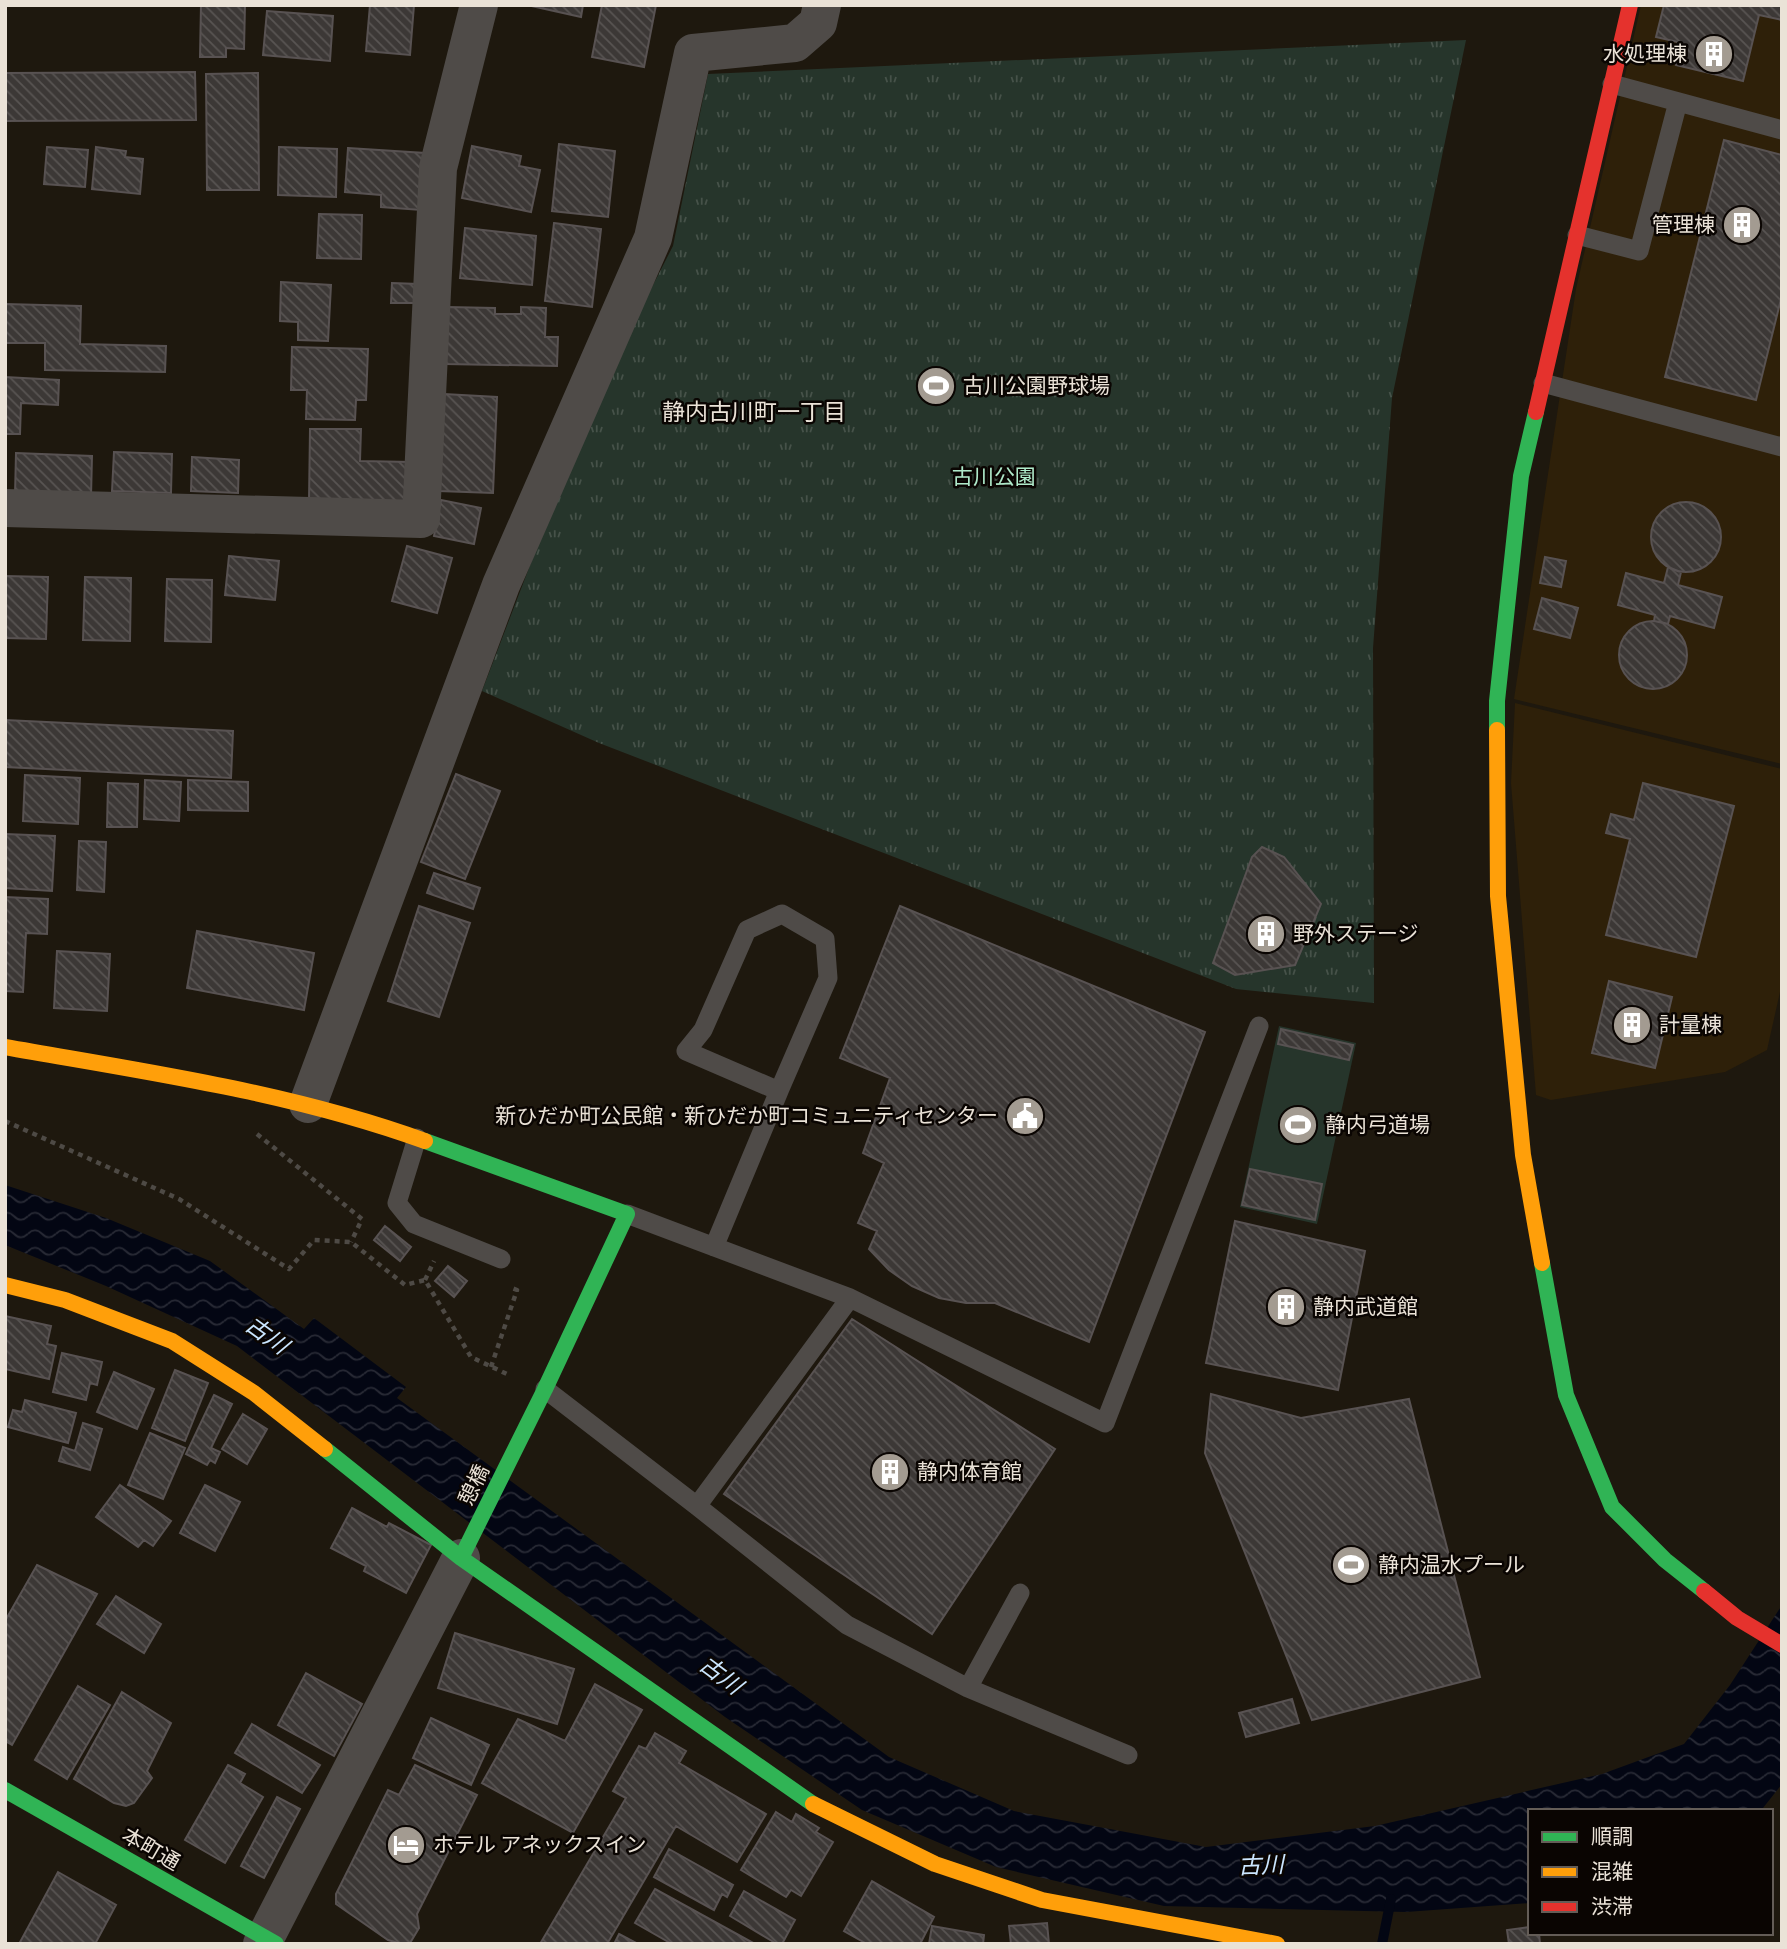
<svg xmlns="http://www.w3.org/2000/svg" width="1787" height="1949" font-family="'Source Sans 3','Noto Sans JP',sans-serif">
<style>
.built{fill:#2e2009}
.green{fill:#26352b}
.park{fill:url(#park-tufts)}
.water{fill:url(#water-waves)}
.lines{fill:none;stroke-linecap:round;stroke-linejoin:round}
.stream{stroke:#030613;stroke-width:10}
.building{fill:url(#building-back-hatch);stroke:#585252;stroke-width:2}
.path{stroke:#4e4a45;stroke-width:4.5;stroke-dasharray:5 5;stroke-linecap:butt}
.lane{stroke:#4f4b48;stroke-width:19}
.street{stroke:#4f4b48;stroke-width:38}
.fast{stroke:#30b455;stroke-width:16}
.slow{stroke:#ff9f0a;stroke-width:16}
.jam{stroke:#e5322d;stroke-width:16}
.labels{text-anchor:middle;stroke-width:5;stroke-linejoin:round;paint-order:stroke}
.poi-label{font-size:21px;fill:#eae2d7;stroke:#0a0502;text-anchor:start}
.park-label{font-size:21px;fill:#afeaca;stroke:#0a0502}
.street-label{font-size:21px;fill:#eae2d7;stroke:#0a0502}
.neighbourhood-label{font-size:23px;fill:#eae2d7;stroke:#0a0502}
.water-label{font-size:23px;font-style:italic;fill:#cbe6ff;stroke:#0a0502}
</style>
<defs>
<pattern id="park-tufts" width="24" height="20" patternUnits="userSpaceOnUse" patternTransform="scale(1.75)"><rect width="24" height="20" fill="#26352b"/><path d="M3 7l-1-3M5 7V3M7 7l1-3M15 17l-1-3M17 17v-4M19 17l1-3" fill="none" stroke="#465249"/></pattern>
<pattern id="water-waves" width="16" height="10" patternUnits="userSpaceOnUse" patternTransform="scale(1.75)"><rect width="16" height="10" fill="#030613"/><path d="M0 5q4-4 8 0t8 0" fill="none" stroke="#282a35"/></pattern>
<pattern id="building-back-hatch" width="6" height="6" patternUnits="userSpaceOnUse" patternTransform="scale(1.75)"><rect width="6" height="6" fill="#3c3836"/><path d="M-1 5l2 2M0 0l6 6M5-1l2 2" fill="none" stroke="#585452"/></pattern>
</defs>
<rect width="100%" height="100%" fill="#1e180e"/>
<path class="built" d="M1641,5H1782V764L1514,699L1576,289Z
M1515,703L1782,769V983L1767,1050L1725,1072L1551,1100L1536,1095L1511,783Z"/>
<path class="green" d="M1279,1026L1356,1043L1317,1224L1240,1207Z"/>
<path class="park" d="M1466,40L1392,398L1373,648L1374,1003L1236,989L599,743L482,691L591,406L673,246L708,74Z"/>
<path class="water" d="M5,1185L106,1218L210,1261L304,1329L314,1318L406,1387L397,1398L889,1757L1014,1811L1206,1847L1375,1826L1602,1774L1684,1744L1730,1685L1782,1605V1784L1763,1808L1759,1811H1530V1903L1406,1912L1164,1906L996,1867L862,1810L725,1717L237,1346L106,1286L5,1245Z"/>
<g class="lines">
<path class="stream" d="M1382,1944L1391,1899"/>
</g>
<path class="building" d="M201,5H245L244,49L226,48V57H200Z
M370,5H414L410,55L366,51Z
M527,5H583L581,17Z
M602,5H656L644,67L592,57Z
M1664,5H1782V20L1759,15L1743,81L1676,65L1682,43L1656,37Z
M267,11L333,16L330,61L263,55Z
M195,72L196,120L5,121V73Z
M258,73L259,190H207L206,74Z
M1724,140L1782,155V295L1756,400L1665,377Z
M559,144L615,151L608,217L552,211Z
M472,146L521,156L519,166L540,170L531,212L462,198Z
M47,147L88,150L85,187L44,184Z
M96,147L126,151L125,157L143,159L140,194L92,189Z
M279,147L337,149L336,197L278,195Z
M348,148L425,153L421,210L381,207V195L345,192Z
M319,214L362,215L361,259L317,258Z
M554,223L601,229L592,307L545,301Z
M465,228L536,236L532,285L460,278Z
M281,282L331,285L328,341L298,340V322L280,321Z
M392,283L418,284L417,303H391Z
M5,304L81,306L80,344L166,346L165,372L45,370V343H5Z
M447,307L495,308V314H521V307L546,308L545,337H558L557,366L446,364Z
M292,347L368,349L366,400H356L355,420L306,419L307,390H291Z
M5,377L59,380L58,405L21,403L20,434H5Z
M444,394L497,397L493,493L439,491Z
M310,429H361L360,461L412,462V501H309Z
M114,452L172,454L171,493L112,491Z
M16,453L92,456L91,497L15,495Z
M192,457L239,460L238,493L191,491Z
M441,500L481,508L474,544L434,536Z
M1651 537a35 35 0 1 1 70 0a35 35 0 1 1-70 0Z
M407,546L452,558L437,613L392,601Z
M229,556L279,561L275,600L225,595Z
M1545,557L1566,561L1561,587L1540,583Z
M1668,567L1681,572L1678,585L1722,597L1714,628L1670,616L1668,624L1654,621L1655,615L1618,605L1626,573L1664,583Z
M5,576L48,577L46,639L5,638Z
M85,577L131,578L130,641L83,640Z
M167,579L212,580L211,642L165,641Z
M1542,598L1578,608L1570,638L1534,629Z
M1619 655a34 34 0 1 1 68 0a34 34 0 1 1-68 0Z
M5,720L233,731L231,778L5,767Z
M456,774L500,791L465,879L421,862Z
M25,775L80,778L78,824L23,821Z
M145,780L181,782L179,821L144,819Z
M188,780L248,782V811L188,810Z
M108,783L138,784L137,827H107Z
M1643,783L1734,806L1696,957L1606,935L1630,839L1606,833L1611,814L1634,820Z
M5,834L55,836L52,891L5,888Z
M79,841L106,842L104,892L77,890Z
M1262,847L1284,857L1321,904L1295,965L1235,975L1213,963L1252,857Z
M434,873L480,888L473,909L427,893Z
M5,897L48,899L47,934L26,933L23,992L5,991Z
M419,906L470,923L439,1017L388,1001Z
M900,906L1205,1032L1089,1342L995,1303H966L939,1298L912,1286L889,1270L869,1249L877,1231L858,1223L884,1163L863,1153L890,1078L840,1058Z
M197,931L314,953L304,1010L187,988Z
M57,951L110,954L107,1011L54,1008Z
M1609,981L1672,997L1655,1068L1592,1053Z
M1281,1029L1353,1045L1349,1060L1278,1044Z
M1250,1169L1322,1184L1315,1220L1242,1205Z
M1235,1221L1365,1251L1338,1390L1206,1363Z
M385,1226L411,1247L400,1261L374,1240Z
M448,1266L467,1281L454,1297L435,1281Z
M5,1316L51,1326L47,1344L56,1346L49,1379L5,1369Z
M852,1319L1055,1449L932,1634L724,1494Z
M62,1353L102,1362L97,1385L90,1383L86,1400L53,1392Z
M175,1370L208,1383L185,1441L152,1428Z
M114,1372L154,1389L137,1429L97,1412Z
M1211,1394L1301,1418L1409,1399L1480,1677L1312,1720L1205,1453Z
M214,1395L232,1404L211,1448L220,1452L215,1463L210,1460L207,1465L186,1454Z
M25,1400L76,1413L68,1443L8,1427L13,1410L22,1412Z
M243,1414L267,1429L247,1464L222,1449Z
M83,1423L102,1429L90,1470L59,1461L63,1447L75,1451Z
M150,1433L185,1448L163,1499L128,1485Z
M120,1485L171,1521L153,1546L144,1540L138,1547L96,1517Z
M205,1485L240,1502L215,1551L180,1533Z
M352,1508L387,1527L389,1523L431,1545L406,1593L364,1571L366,1566L331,1548Z
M37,1565L97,1594L12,1745L5,1741V1621Z
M116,1596L161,1624L144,1653L97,1624Z
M455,1633L574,1669L557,1724L438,1688Z
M306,1673L362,1704L334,1756L278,1725Z
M595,1684L642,1710L573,1833L482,1783L518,1719L565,1741Z
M78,1686L110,1705L67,1779L35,1760Z
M122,1692L171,1723L147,1771L152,1778L134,1803L126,1806L114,1803L74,1779Z
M1292,1699L1299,1723L1246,1737L1239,1713Z
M431,1718L489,1745L471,1785L413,1758Z
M252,1724L320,1765L302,1793L235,1753Z
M655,1733L686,1751L679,1763L766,1814L737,1862L676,1826L607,1944H540L626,1798L613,1791L639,1746L646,1749Z
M228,1765L245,1774L240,1783L263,1797L225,1863L185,1840Z
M415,1765L477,1795L417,1914L419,1928L410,1943L402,1944L388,1940L336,1904V1894L388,1790L399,1795Z
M277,1797L300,1809L264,1878L241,1866Z
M776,1812L792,1822L796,1814L819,1828L816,1832L833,1842L801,1896L791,1890L786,1897L741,1870Z
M669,1849L733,1885L727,1897L722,1894L714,1910L654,1877Z
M58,1872L116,1905L95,1944H19Z
M872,1881L934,1917L920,1944H867L844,1931Z
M655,1889L755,1944H672L635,1923Z
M744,1891L795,1920L782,1944H777L730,1916Z
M1047,1923L1049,1944H1011L1009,1926Z
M932,1926L984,1935L983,1944H929Z
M1530,1927V1933H1539L1540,1944H1509L1507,1930Z
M619,1934L638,1944H614Z"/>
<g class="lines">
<path class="path" d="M5,1121L179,1199L289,1269L314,1240L351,1242L405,1285L425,1280L471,1357L509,1375
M257,1134L362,1219L351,1242
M425,1280L434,1261
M491,1367L517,1290L509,1287"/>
<path class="lane" d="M1612,84L1782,130
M1577,235L1639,251L1678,102
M1543,383L1782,447
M417,1138L397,1203L414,1224L501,1259
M627,1214L850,1298L1105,1423L1259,1026
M714,1247L779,1091L686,1051L703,1030L747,930L782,914L825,939L828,978L779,1091
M545,1389L697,1506L847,1625L968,1688L1128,1755
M697,1506L850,1298
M968,1688L1020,1593"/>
<path class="street" d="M5,508L421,519L438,168L479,5
M308,1104L501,585L653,238L693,53L795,43L818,23L822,5
M262,1944L461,1558"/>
<path class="fast" d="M1497,730V701L1521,476L1536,412
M425,1141L627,1214L545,1389L461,1558
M1542,1263L1566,1395L1612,1507L1665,1560L1704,1591
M325,1449L461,1558L813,1804
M5,1790L276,1944"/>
<path class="slow" d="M1497,730L1498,896L1523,1155L1542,1263
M5,1047C146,1072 290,1092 425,1141
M5,1285L65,1300L172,1341L254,1393L325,1449
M813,1804L935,1864L1042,1900L1277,1944"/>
<path class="jam" d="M1536,412L1630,5
M1704,1591L1737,1618L1782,1645"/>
</g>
<defs>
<g id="building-disc" transform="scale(2.0125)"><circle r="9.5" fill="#a39b91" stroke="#0a0502"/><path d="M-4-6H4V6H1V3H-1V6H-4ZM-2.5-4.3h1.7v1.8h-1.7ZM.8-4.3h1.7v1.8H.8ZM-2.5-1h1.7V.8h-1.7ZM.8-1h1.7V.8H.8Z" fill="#fff"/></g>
<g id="stadium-disc" transform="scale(2.0125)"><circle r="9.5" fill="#a39b91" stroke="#0a0502"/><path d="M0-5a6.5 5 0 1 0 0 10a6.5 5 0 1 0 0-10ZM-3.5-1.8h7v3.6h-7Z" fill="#fff"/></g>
<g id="civic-disc" transform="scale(2.0125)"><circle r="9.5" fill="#a39b91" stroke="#0a0502"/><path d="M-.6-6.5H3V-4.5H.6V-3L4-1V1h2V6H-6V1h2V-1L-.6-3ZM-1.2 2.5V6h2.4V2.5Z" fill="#fff"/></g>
<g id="hotel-disc" transform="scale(2.0125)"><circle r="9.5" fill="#a39b91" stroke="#0a0502"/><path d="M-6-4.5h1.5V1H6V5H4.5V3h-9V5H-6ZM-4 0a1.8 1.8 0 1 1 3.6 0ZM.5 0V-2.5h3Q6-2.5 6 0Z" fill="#fff"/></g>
</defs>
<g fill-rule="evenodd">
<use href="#building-disc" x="1714" y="54"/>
<use href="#building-disc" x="1742" y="225"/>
<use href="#stadium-disc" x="936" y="386"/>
<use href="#building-disc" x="1266" y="934"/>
<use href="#building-disc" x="1632" y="1025"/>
<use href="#civic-disc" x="1025" y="1116"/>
<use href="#stadium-disc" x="1298" y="1125"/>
<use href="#building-disc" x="1286" y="1307"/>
<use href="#building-disc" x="890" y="1472"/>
<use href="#stadium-disc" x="1351" y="1565"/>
<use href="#hotel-disc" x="406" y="1845"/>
</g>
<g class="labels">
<g class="poi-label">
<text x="1687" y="61" text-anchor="end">水処理棟</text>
<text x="1715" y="232" text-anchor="end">管理棟</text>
<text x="963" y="393">古川公園野球場</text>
<text x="1293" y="941">野外ステージ</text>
<text x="1659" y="1032">計量棟</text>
<text x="998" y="1123" text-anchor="end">新ひだか町公民館・新ひだか町コミュニティセンター</text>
<text x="1325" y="1132">静内弓道場</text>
<text x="1313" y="1314">静内武道館</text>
<text x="917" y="1479">静内体育館</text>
<text x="1378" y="1572">静内温水プール</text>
<text x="433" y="1852">ホテル アネックスイン</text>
</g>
<g class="park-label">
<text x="994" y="484">古川公園</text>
</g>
<g class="street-label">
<text transform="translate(474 1485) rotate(-64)" y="7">憩橋</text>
<text transform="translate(151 1849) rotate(30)" y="7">本町通</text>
</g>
<g class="neighbourhood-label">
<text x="754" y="420">静内古川町一丁目</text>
</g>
<g class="water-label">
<text transform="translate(267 1335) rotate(36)" y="8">古川</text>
<text transform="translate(721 1675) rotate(37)" y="8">古川</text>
<text transform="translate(1261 1865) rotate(-2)" y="8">古川</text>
</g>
</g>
<rect width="1787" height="1949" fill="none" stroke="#eae2d7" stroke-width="14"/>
<rect x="1528" y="1809" width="245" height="126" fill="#0a0502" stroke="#645d57" stroke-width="2"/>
<rect x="1542" y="1832" width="35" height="10" fill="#30b455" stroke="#645d57" stroke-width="2"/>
<text x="1591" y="1844" font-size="21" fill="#eae2d7">順調</text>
<rect x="1542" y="1867" width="35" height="10" fill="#ff9f0a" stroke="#645d57" stroke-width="2"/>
<text x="1591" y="1879" font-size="21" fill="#eae2d7">混雑</text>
<rect x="1542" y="1902" width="35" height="10" fill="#e5322d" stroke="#645d57" stroke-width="2"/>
<text x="1591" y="1914" font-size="21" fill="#eae2d7">渋滞</text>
</svg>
